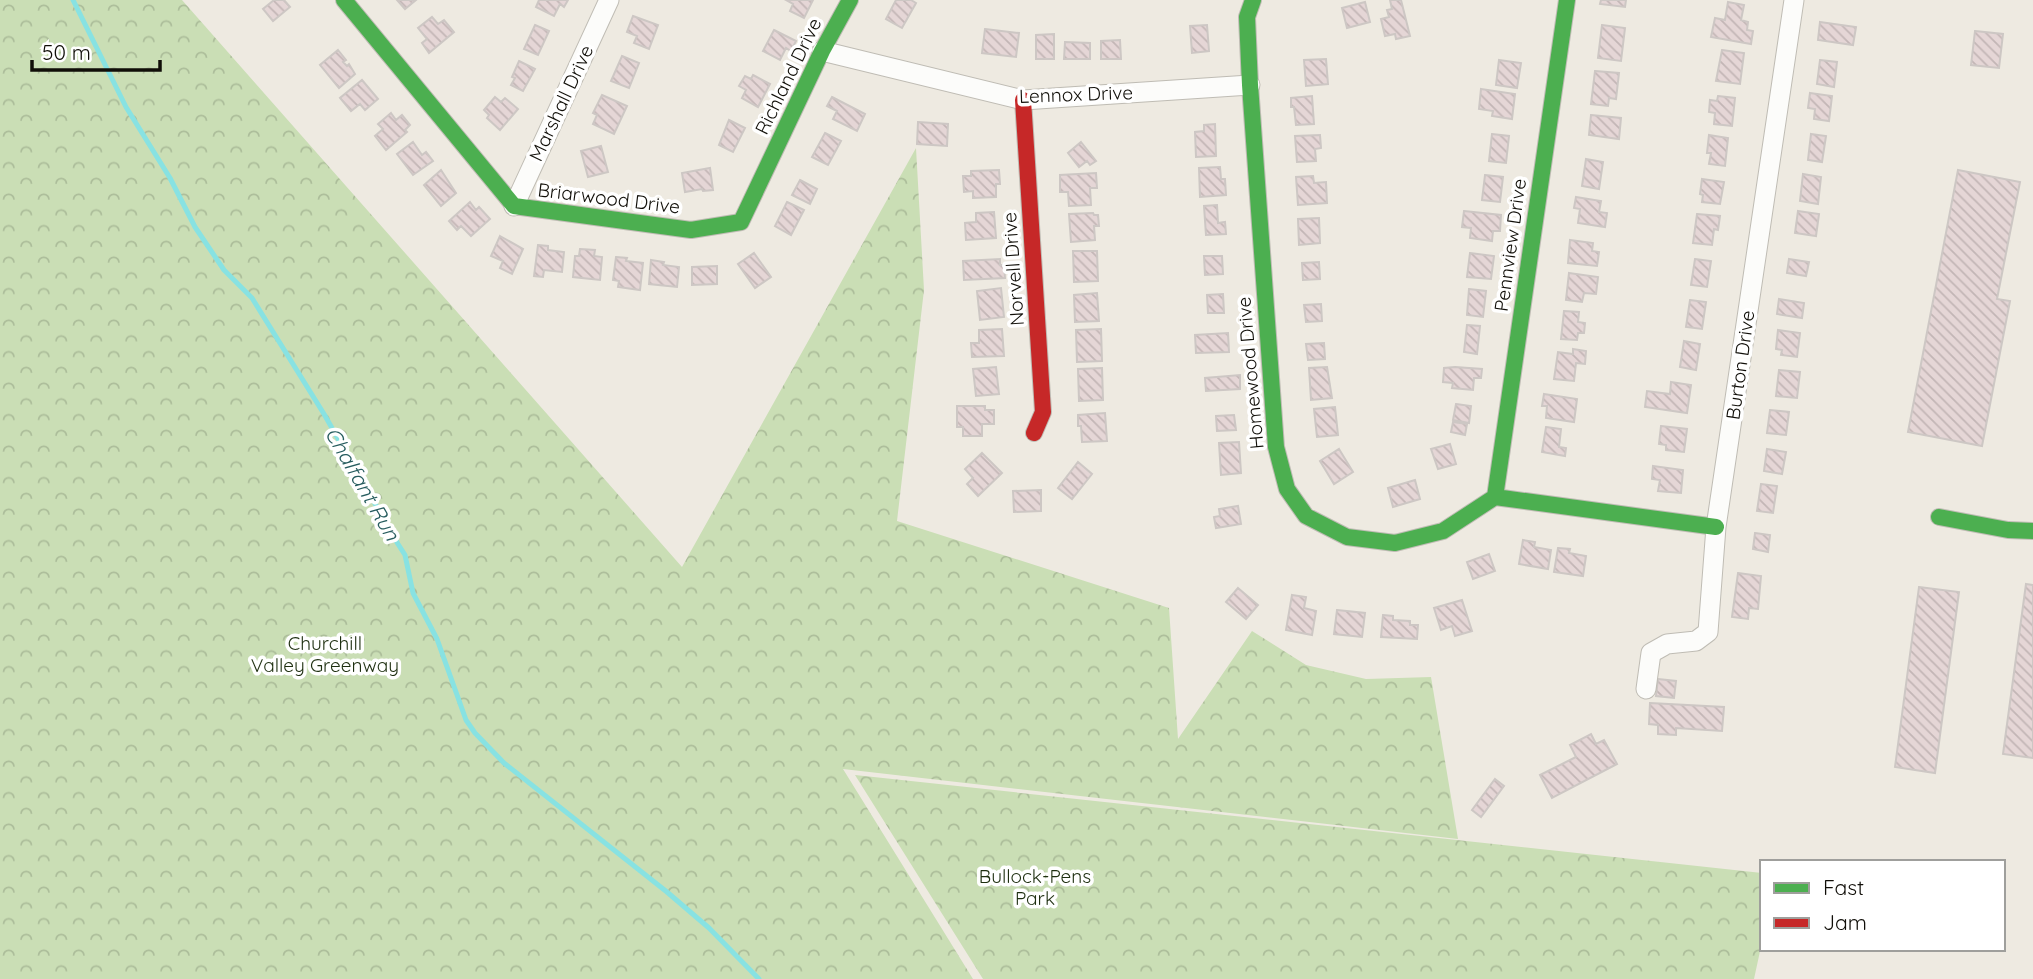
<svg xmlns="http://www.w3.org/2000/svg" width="2033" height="979" font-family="Quicksand,sans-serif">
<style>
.park{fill:url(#park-crowns)}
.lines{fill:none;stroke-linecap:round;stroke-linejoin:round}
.stream{stroke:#88e2e2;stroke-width:5}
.building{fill:url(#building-back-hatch);stroke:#cdc7c4;stroke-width:2}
.street-casing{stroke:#bfbcb4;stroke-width:21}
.fast-casing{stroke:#bfbcb4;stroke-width:18}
.jam-casing{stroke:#bfbcb4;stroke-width:18}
.street{stroke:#fcfcfa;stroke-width:19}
.fast{stroke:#4caf50;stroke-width:16}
.jam{stroke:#c62828;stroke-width:16}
.labels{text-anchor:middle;stroke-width:7;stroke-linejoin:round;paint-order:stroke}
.street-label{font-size:19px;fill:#100e08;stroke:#fff}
.park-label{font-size:19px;fill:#1e2f10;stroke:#fff}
.water-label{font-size:21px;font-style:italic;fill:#265c5e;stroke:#fff}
</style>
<defs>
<pattern id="park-crowns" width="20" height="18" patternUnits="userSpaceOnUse" patternTransform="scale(1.75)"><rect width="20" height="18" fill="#cadeb5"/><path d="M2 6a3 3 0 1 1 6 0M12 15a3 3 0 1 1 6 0" fill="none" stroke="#acbd9a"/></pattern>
<pattern id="building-back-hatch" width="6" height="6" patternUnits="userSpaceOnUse" patternTransform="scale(1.75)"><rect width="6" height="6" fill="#e5d6d6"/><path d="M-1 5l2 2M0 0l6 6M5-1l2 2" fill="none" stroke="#c3b6b6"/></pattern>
</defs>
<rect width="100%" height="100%" fill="#eeeae1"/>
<path class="park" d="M0,0H182L682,567L916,148L924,290L897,521L1169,608L1178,739L1252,631L1306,665L1366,679L1431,677L1458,839L843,769L973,979H0Z
M855,775L1762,873V942L1754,979H983Z"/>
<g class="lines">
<path class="stream" d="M73,0L126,107L170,178L195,227L224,270L252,298L324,414L398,544L405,555L413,593L437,639L466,720L475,733L504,763L667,892L709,928L759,979"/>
</g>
<path class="building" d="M274,0H284L290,7L273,21L263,9Z
M397,0H416L405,9Z
M539,0H568L564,7L560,4L554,16L536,7Z
M786,0H813L804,18L790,11L793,4Z
M896,0H911L916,3L902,28L886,19Z
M1390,0H1401L1410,36L1396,39L1395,34L1385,36L1381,19L1389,17L1387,10L1392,9Z
M1601,0H1626L1625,7L1600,4Z
M1365,2L1370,22L1347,28L1342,8Z
M1728,2L1744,5L1741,20L1748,22L1747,30L1753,31L1751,44L1711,37L1715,18L1725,20Z
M633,16L658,25L649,49L634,43L637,36L627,32Z
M432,17L438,24L444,20L454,32L429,53L422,43L427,39L418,28Z
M1820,22L1856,27L1853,45L1818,40Z
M535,25L549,31L538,55L524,49Z
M1207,25L1209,51L1192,53L1190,26Z
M1602,25L1625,28L1621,61L1598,58Z
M985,29L1019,33L1016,57L982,53Z
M774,30L796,41L791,51L786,48L780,60L763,51Z
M1975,31L2003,34L1999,68L1971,65Z
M1054,34V59H1036V35Z
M1120,40L1121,59H1101V41Z
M1065,42L1090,43V59H1064Z
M338,50L346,60L343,62L347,66L349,64L355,74L339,88L320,65Z
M1722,50L1744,53L1740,84L1716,81Z
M622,56L639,63L629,88L611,81Z
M1326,59L1328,84L1306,86L1304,60Z
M1499,60L1521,63L1517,88L1496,85Z
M1820,60L1837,62L1834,87L1817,84Z
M519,61L535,69L523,91L511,85L515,78L512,77Z
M1595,71L1619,73L1616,99L1609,98L1608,106L1591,104Z
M753,75L770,84L758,107L742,98L746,90L739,86L745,76L751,79Z
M362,80L378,99L365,110L360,104L351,111L340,98Z
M1481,89L1515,94L1512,119L1492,116L1493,111L1479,109Z
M1810,93L1832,96L1829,121L1814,119L1815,109L1808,108Z
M602,95L627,106L614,134L593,124L597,115L593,113Z
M1312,96L1314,124L1296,125L1294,107H1291V98Z
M1718,96L1735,98L1732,126L1714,124L1715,113L1709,112L1710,100L1717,101Z
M495,97L501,102L505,98L518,109L500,130L487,118L489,115L484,110Z
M832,97L865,114L857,131L833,119L837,111L827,106Z
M391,113L396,120L402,115L410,125L405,130L407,132L386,150L375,136L383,129L378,124Z
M1591,115L1621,118L1619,139L1589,135Z
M729,120L745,128L733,152L719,145Z
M918,122L948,124L947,146L917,144Z
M1215,124L1216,156L1196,157L1195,132L1204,131V125Z
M825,133L841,141L828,165L812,157Z
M1492,134L1509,136L1506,163L1489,161Z
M1811,134L1826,136L1822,162L1808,160Z
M1320,135L1321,148L1315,149L1316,161L1297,162L1295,136Z
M1709,135L1728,138L1725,166L1709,164L1711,153H1707Z
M413,142L422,155L426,152L433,161L413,175L397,154Z
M1081,142L1096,161L1090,165L1087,161L1079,167L1068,153Z
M601,146L608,172L588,177L581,151Z
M1586,159L1603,162L1599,189L1582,186Z
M1220,167L1221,179H1225L1226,195L1200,197L1199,168Z
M710,168L713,190L703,191L702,189L685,192L682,173Z
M441,170L456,193L441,206L424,185Z
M999,170L1000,184H996V197L973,198V191L964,192L963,176H971V171Z
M1958,170L2020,182L1997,299L2010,301L1982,446L1908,432Z
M1096,173L1097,188H1090L1091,205L1069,206L1068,192H1060V175Z
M1803,174L1821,177L1818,204L1800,201Z
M1485,175L1503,177L1500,202L1482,200Z
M1313,176L1314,183L1326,182L1327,203L1298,205L1296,177Z
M1702,179L1724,182L1720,204L1702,202L1703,195L1700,194Z
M800,180L817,189L810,204L792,195Z
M1576,197L1601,201L1599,212L1607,213L1605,227L1578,223L1580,209L1574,208Z
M470,202L476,210L479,207L490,219L471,236L461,226L457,230L449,221Z
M787,202L804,210L791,235L775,226Z
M1217,205L1218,223L1225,222L1226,234L1206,235L1204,206Z
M1464,211L1501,215L1500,231H1493L1492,241L1470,238L1471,228L1462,227Z
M1798,211L1819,214L1816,236L1795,233Z
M994,212L996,238L966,240L965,223L976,222V213Z
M1093,213L1094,215H1098L1099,226H1094L1095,240L1071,242L1069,214Z
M1697,214L1720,216L1718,230L1714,229L1712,245L1693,243Z
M1319,218L1320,243L1299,245L1298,219Z
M500,236L523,249L512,274L500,268L503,261L491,256Z
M1570,240L1593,243L1592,251L1599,252L1597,266L1568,263Z
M538,245L548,246V250L564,252L562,272L544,270L543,277L534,276Z
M580,249L595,250L594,256L602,257L600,280L573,277L575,256H579Z
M1073,251H1097L1098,281L1074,282Z
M754,253L771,277L755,288L738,264Z
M1470,253L1494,256L1491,279L1467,277Z
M1204,256H1222L1223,274L1205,275Z
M616,257L627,258L626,261L643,263L640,290L618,287L619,281L613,280Z
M1000,259V265H1004L1005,278L964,280L963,261Z
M1695,259L1711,261L1707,287L1691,285Z
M1789,259L1809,262L1806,276L1787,273Z
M651,260L664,262L663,265L679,267L677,287L649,284Z
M1319,262L1320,279L1303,280L1302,263Z
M717,266V284L692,285V267Z
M1569,273L1598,277L1596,294L1584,293L1582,302L1566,300Z
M1001,288L1004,317L980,320L977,291Z
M1469,289L1486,291L1483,317L1467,315Z
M1097,293L1099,321L1075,322L1074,295Z
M1223,294L1224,313H1208L1207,295Z
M1779,299L1804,303L1802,318L1777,314Z
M1690,300L1706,302L1702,329L1686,327Z
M1321,304L1322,321L1306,322L1304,305Z
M1564,311L1579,312L1578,322L1585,323L1584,333H1578L1577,340L1561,339Z
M1467,325L1480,326L1477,354L1464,352Z
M1002,329L1004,356L972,357L971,343H979V330Z
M1101,329L1102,361L1077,362L1076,330Z
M1778,330L1800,333L1797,357L1781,355L1782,350L1776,349Z
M1228,333L1229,352L1196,353L1195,335Z
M1684,341L1700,344L1696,370L1680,367Z
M1324,343L1325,359L1308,360L1306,344Z
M1573,349L1586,351L1585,364L1576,363L1574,381L1554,379L1558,352L1573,354Z
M996,367L999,394L976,396L973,369Z
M1327,367L1332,398L1311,400L1309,368Z
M1455,367L1482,369L1481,378H1474L1473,390L1452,388L1453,383L1443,382L1444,368Z
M1102,368L1103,400L1079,401L1078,369Z
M1779,370L1800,372L1797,398L1776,396Z
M1240,375V389L1206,391L1205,378Z
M1671,382L1691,385L1687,413L1645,407L1647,391L1670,394Z
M1544,394L1577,399L1574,422L1546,418L1547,406H1542Z
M1456,404L1471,406L1469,423L1453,420Z
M957,406H985V410H994V424H982V436H963V427H957Z
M1335,407L1338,435L1317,437L1314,409Z
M1770,410L1789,412L1786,435L1767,433Z
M1105,413L1107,441L1082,442L1081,426H1078V415Z
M1234,415L1236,430L1217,431L1216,416Z
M1453,422L1467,424L1465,435L1451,432Z
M1661,426L1687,429L1684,452L1666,450V445L1659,444Z
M1546,427L1561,429L1559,447L1566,448L1565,456L1542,452Z
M1239,442L1241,473L1221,475L1219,443Z
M1450,444L1456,464L1438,469L1431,449Z
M1339,449L1353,472L1334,484L1320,461Z
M1767,449L1786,452L1782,474L1764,471Z
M982,453L1002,473L978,496L967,484L973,478L965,469Z
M1078,462L1092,474L1072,499L1058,488Z
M1653,466L1683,470L1681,493L1658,491L1660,480L1652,479Z
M1415,480L1420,499L1393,507L1388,488Z
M1761,484L1777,486L1773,513L1757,511Z
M1041,490V511L1014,512L1013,491Z
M1238,506L1241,524L1216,528L1214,517L1220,516L1219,509Z
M1755,533L1770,535L1768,552L1753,549Z
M1523,540L1535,542L1534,547L1551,550L1548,569L1519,564Z
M1558,548L1570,549L1569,553L1586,556L1583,576L1554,572Z
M1489,554L1495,571L1473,579L1467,562Z
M1738,573L1761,576L1758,609L1749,608L1748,619L1732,617Z
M2026,584L2033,585V758L2003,754Z
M1919,587L1959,592L1935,773L1895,767Z
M1238,588L1258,605L1246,619L1226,602Z
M1292,595L1306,597L1304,608L1316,611L1312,635L1286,630Z
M1462,600L1472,631L1455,636L1452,626L1441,630L1434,608Z
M1337,610L1365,613L1362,637L1334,634Z
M1383,615L1393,616V620L1410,621V625H1418L1417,639L1381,637Z
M1658,679L1676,681L1674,698L1656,696Z
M1650,703L1724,707L1722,731L1676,728V735L1658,734V725L1649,724Z
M1591,734L1596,744L1604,740L1617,764L1552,798L1540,775L1576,757L1570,745Z
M1495,779L1504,786L1481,817L1472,810Z"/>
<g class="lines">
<g class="street-casing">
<path id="street" d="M822,51L1023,100L1250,85
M514,206L609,0
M1646,689L1651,653L1667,644L1696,641L1708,632L1716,527L1794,0"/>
</g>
<g class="fast-casing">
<path id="fast" d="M344,0L514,206L691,230L741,222L822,51L850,0
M1253,0L1247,17L1250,85L1276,447L1287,489L1306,516L1347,537L1395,543L1443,531L1495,497L1716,527
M1495,497L1567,0
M1939,517L2008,530L2033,531"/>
</g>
<g class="jam-casing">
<path id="jam" d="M1023,100L1043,412L1034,433"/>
</g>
<use href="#street" class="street"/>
<use href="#fast" class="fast"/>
<use href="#jam" class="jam"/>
</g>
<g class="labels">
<g class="street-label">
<text transform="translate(788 76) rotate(-64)" y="7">Richland Drive</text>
<text transform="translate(1076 94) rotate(-2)" y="7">Lennox Drive</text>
<text transform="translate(561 103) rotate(-65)" y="7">Marshall Drive</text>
<text transform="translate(609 198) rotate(7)" y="7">Briarwood Drive</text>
<text transform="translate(1510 245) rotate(-82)" y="7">Pennview Drive</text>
<text transform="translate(1013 269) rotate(-94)" y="7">Norvell Drive</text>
<text transform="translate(1740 365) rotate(-82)" y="7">Burton Drive</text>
<text transform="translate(1250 373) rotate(-95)" y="7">Homewood Drive</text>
</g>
<g class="park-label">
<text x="325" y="650">Churchill<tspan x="325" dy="22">Valley Greenway</tspan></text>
<text x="1035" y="883">Bullock-Pens<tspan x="1035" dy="22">Park</tspan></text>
</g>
<g class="water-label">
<text transform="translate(362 484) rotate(60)" y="7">Chalfant Run</text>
</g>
</g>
<rect x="1760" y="860" width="245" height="91" fill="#ffffff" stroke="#9f9f9c" stroke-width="2"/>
<rect x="1774" y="883" width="35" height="10" fill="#4caf50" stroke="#9f9f9c" stroke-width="2"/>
<text x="1823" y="895" font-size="21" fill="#100e08">Fast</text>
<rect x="1774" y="918" width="35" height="10" fill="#c62828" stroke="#9f9f9c" stroke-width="2"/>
<text x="1823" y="930" font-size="21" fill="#100e08">Jam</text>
<path d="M32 60v10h128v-10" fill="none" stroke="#100e08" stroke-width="3.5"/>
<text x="42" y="60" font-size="21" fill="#100e08" stroke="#ffffff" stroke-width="5" paint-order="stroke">50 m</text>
</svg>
